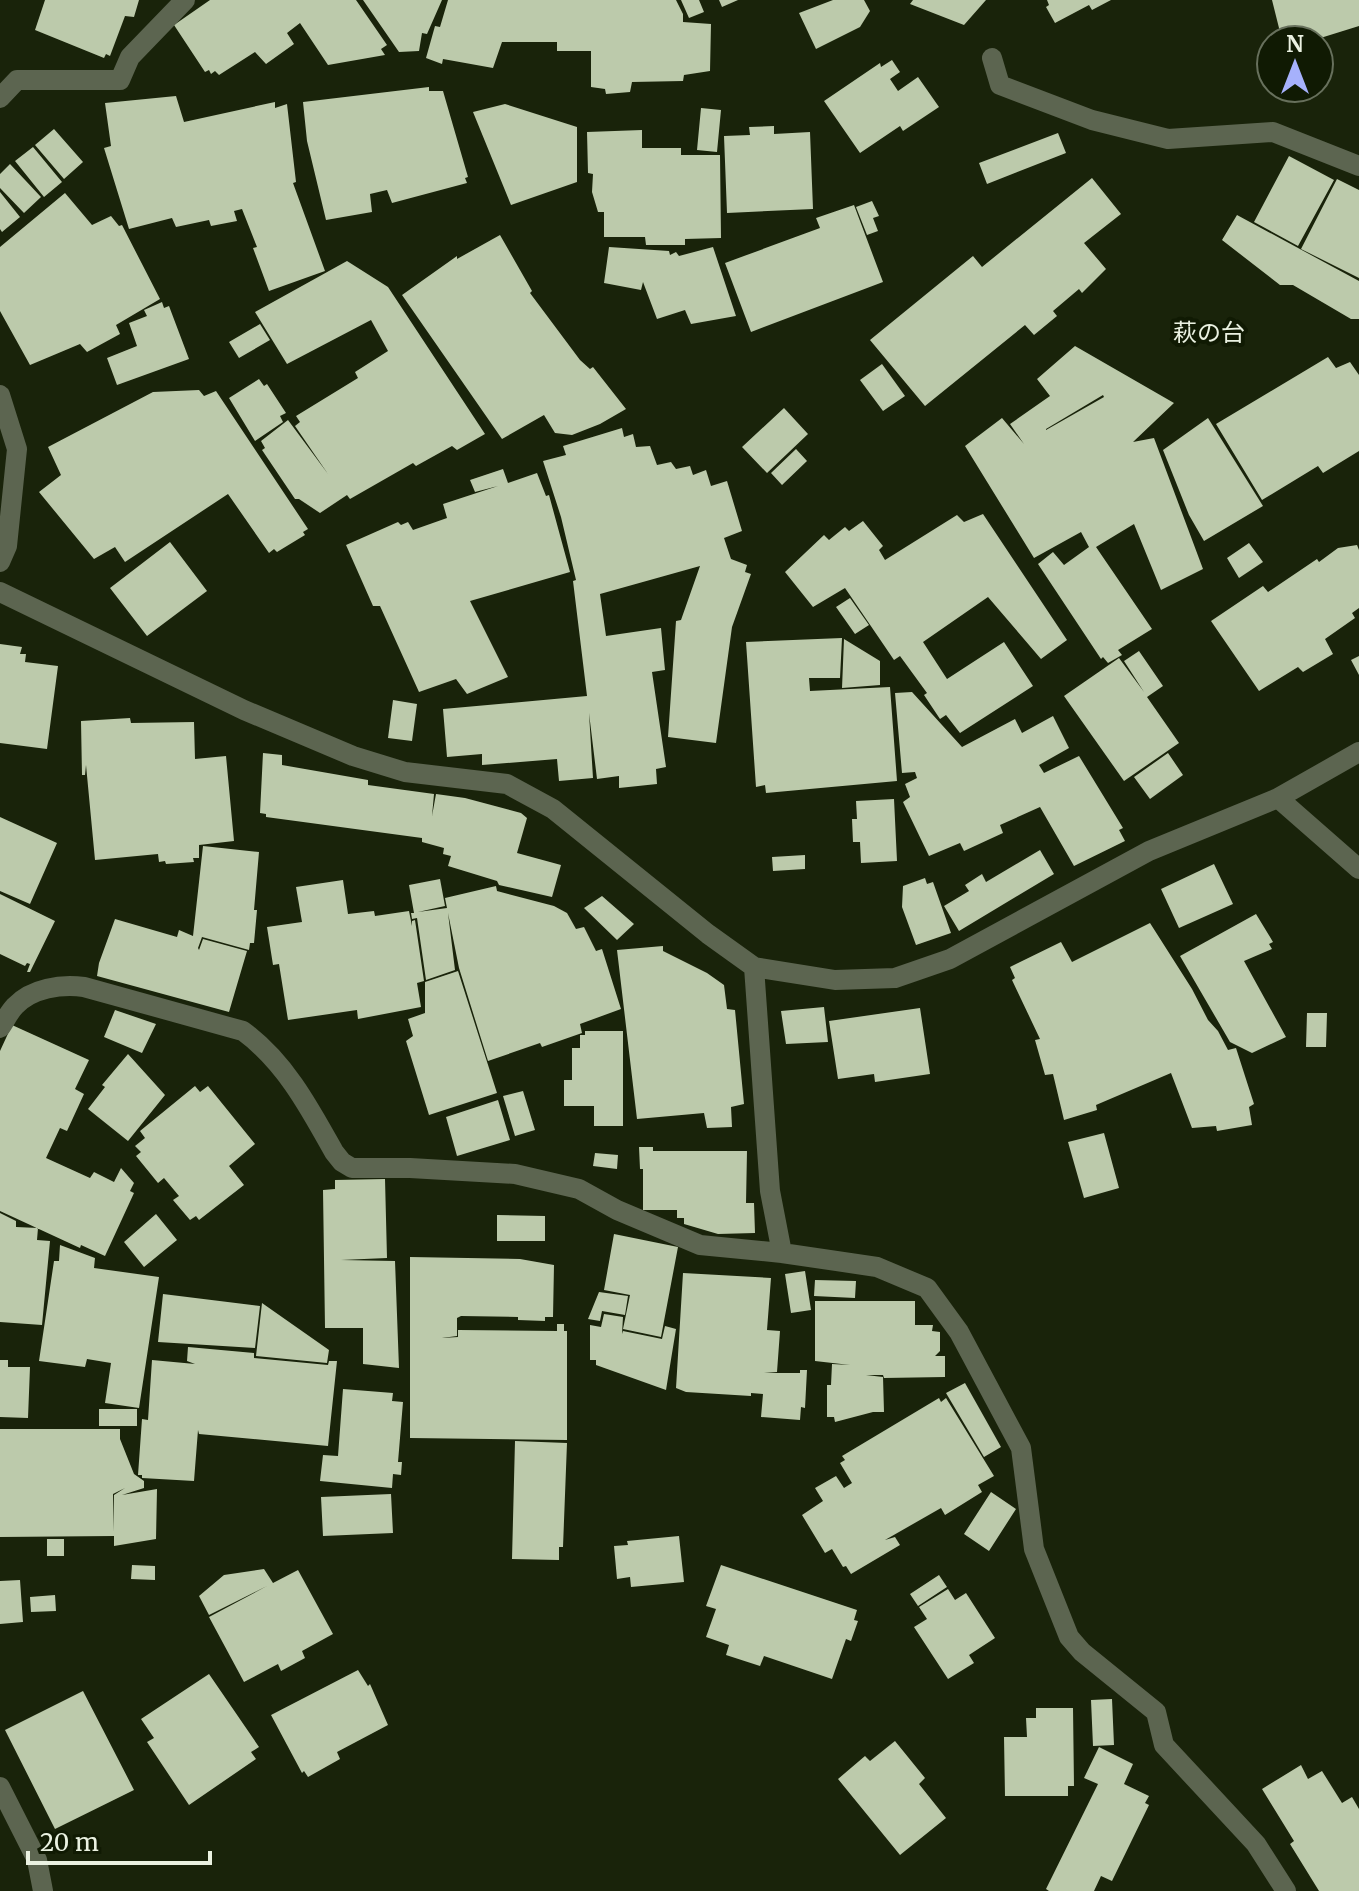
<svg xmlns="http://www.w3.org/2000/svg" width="1359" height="1891" font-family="Merriweather,'Noto Sans JP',serif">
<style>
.building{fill:#bccaab;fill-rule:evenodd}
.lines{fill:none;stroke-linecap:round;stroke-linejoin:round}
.street{stroke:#5c6550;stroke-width:20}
.labels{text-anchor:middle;stroke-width:8;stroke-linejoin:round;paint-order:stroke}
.neighbourhood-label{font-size:24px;fill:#eaf1e1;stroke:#101a03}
</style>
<rect width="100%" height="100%" fill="#19230a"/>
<path class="building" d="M45,0H139L134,17L125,16L110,56L106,54L104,58L35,30Z
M210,0H356L387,45L381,49L385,55L328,65L300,23L287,33L294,44L266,64L255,52L219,75L215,71L211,74L209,70L205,72L174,25Z
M363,0H442L427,34L422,33L419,51L399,52Z
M448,0H676L683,14V22L711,24L710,71L684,75L683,81L632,82L630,92L606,94L605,89L591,87V51H557V42H502L493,68L443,59L442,64L426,58L435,26L440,27Z
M681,0H699L704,12L689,18Z
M719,0H738L722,7Z
M833,0H864L870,11L860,27L816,49L799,13Z
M913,0H986L964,25L910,4Z
M1047,0H1111L1092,10L1089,5L1055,23L1046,7L1049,5Z
M1272,0H1359V26L1314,40H1282Z
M892,60L900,72L890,79L898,91L918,77L939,107L903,131L900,126L860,153L824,101L880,63L881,67Z
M429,87V91H443L468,177L465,178L467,183L392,203L387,190L370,194L372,212L326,220L307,141L303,102Z
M176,96L184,122L275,102V108L287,104L296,182L293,183L325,271L269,291L253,248L257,247L242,209L234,211L237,221L211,226L209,220L176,227L172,218L129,229L104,148L111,146L105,103Z
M505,104L577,127V182L511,205L473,112Z
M701,108L721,110L717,152L697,150Z
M774,126V134L810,132L813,209L727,213L724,136L750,135L749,127Z
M54,129L83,162L64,179L35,145Z
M642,130V148H681V155H720L721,238L685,239V245H646L645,237H604V212H598L592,192L593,174L588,173L587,132Z
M1058,133L1066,153L987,184L979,163Z
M33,147L62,182L44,197L15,161Z
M1289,156L1334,180L1298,246L1254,222Z
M10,164L41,197L24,213L0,188V174Z
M1092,178L1121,214L1084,243L1106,269L1082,293L1079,289L1053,311L1057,316L1034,335L1025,325L925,406L870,340L973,256L982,267Z
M1337,179L1359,190V278L1301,249Z
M0,192L20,217L2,232L0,229Z
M65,193L92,225L111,216L119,226L122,225L160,299L116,325L120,334L87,352L80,344L30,365L0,311V247Z
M872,201L879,216L873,218L878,231L867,235L856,207Z
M854,205L883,282L751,332L725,263L820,228L816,218Z
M1237,215L1359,281V319H1351L1293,285H1280L1222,240Z
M500,235L532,291L530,293L580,360L590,369L593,367L626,409L600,424L572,435L555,433L544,415L502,439L402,295L457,256V259Z
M609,247L669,251L670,255L676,252L679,256L713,247L736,316L691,324L685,310L657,319L643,282L641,290L604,283Z
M347,261L388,287L485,434L457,450L452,446L416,466L413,463L350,499L347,495L320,513L299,499H295L262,450L265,448L261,441L288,420L328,474L295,426L300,422L296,416L358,378L355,372L388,351L371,320L287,364L255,312Z
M162,302L164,308L169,306L189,359L117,385L107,358L137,346L129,323L147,316L144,310Z
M260,324L270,340L239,358L229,342Z
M1075,346L1174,403L1133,442L1154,438L1203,569L1161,590L1134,524L1096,547L1152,629L1118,650L1122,655L1108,663L1103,657L1101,659L1038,564L1053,552L1064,565L1089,547L1081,532L1034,558L965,446L1002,418L1024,444L1010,424L1050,396L1037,379ZM1103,395L1104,397L1046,430V429Z
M1328,357L1336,368L1350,362L1359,375V451L1323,473L1318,466L1262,500L1216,424Z
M882,364L905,396L883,411L860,380Z
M259,379L264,386L267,384L286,413L280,416L283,422L255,441L229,398Z
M199,390L204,396L216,391L308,529L303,532L305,535L277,552L274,549L269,553L228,494L125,562L115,547L94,559L39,492L61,475L48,447L153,392Z
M784,408L808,434L767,473L742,447Z
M1208,418L1263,506L1204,541L1189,515L1163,450Z
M622,428L624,437L633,434L636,447L650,446L657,465L671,462L676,469L690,466L693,475L706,470L711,486L727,481L742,531L724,538L731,559L747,565L745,572L751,574L732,627L716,743L668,737L676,621L681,620L700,566L600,594L606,636L661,628L665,670L652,672L666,767L656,769L657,784L619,788V776L597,779L589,713L593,778L559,781L557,759L482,765V754L447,757L443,709L587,696L573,581L576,580L561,517L543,461L566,455L563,446Z
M796,449L807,461L782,485L771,473Z
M503,469L508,483L537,473L546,496L549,495L570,572L470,601L508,677L467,694L456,679L419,692L380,606H373L346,545L398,522L401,525L408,522L413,530L447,518L443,504L498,486L475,492L470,480Z
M983,514L1067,640L1041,659L988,597L923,642L947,679L1004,642L1033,686L960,733L946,715L940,719L924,695L927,693L900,656L894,660L845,588L813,607L785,572L824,535L829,540L845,527L849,531L863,521L883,546L879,550L885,560L957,515L964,522Z
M170,542L207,591L147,636L110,588Z
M1249,543L1263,562L1239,578L1227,558Z
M1357,545L1359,550V608L1352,613L1355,618L1325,639L1333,654L1303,672L1298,667L1259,691L1211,621L1263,586L1268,592L1317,559L1319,562L1338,548Z
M850,598L869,625L855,634L836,607Z
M842,638L840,678H809L810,691L890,687L897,781L766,793L765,785L756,787L746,642Z
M844,639L880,661V685L842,688Z
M0,644L22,647L20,654H26L25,662L58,666L47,749L0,743Z
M1139,651L1163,686L1147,697L1179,743L1124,781L1064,696L1119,658L1144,692L1124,661Z
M1359,656V675L1351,660Z
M912,692L962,747L1015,719L1022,733L1053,716L1069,748L1039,765L1044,773L1079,756L1123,828L1119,830L1125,841L1074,866L1040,807L1000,825L1003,833L964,851L960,843L929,856L903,802L910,797L905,784L917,778L915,772L902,773L895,693Z
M393,700L417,704L412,741L388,738Z
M130,718L131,723L194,722L195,759L226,756L234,841L199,845V858H193L194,862L166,864L165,861L159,862L158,854L95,860L86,765L85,775H82L81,721Z
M263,753L282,755V765L368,780V785L434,794L432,816L436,794L465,798L521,813L527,818L517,853L561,865L552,897L499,885L497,881L448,866L451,856L443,854L444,848L422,842V838L266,817V814L260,813Z
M1168,753L1183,775L1150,799L1134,777Z
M894,799L897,861L861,863L860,842H853L852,819H857L856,801Z
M0,817L57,843L30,904L0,891Z
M203,846L259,852L254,910H257L254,943H250L249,950L202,937L198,948L199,950L203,939L247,951L229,1012L97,976L99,963L115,919L177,937L179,930L193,936Z
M1040,850L1054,874L959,931L944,906L969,891L965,885L982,874L986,882Z
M805,855V869L773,871L772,857Z
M1214,864L1233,904L1179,928L1161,889Z
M925,878L927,884L933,882L951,933L916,945L902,907L903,886Z
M440,879L445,906L418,912L447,908L445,898L496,886L497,891L554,906L567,913L576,929L584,927L596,951L602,949L621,1009L580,1024L582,1033L542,1047L540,1043L488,1061L459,968L448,913L455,970L426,980L417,918L412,919L411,913H414L409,885Z
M343,880L348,914L374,911L375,916L409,911L412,926V921L415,920L424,981L417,983L421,1007L358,1019L357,1010L288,1020L279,964L273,965L267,927L302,922L296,887Z
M0,894L55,921L30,972H27L30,964L27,963L25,966L0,954Z
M602,896L634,924L617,940L584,908Z
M1256,914L1273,942L1269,944L1272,949L1244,961L1286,1037L1252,1053L1230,1042L1180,956Z
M1150,923L1192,989L1208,1020L1218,1031L1228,1050L1236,1048L1254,1104L1249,1107L1252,1125L1217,1131L1216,1126L1192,1128L1171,1073L1096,1105L1097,1110L1064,1120L1053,1074L1045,1075L1035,1040L1040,1039L1012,980L1015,978L1010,967L1061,942L1072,962Z
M663,946V951L707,973L724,985L727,1009L735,1010L744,1104L731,1107L732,1127L707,1128L704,1113L637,1119L617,950Z
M458,971L497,1093L429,1115L406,1041L413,1036L408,1019L425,1013V982Z
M824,1007L828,1042L786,1044L781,1011Z
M920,1008L930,1074L875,1082L874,1074L838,1079L829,1021Z
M115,1010L156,1024L142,1053L104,1037Z
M1307,1013H1327L1326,1047H1306Z
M12,1025L89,1060L75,1089L84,1094L67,1131L60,1128L46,1158L90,1178L94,1172L114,1182L121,1168L134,1183L130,1191L134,1193L105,1256L81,1245L80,1248L0,1211V1051Z
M585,1031H623V1126H594V1106H564V1080H572V1048H580V1035H585Z
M128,1054L165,1095L128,1141L88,1109L105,1087L102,1085Z
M195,1086L200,1092L208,1086L255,1144L229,1166L244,1185L199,1220L196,1216L190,1220L173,1200L179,1196L164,1178L158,1183L136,1156L141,1152L135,1146L145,1138L140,1131Z
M523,1091L535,1130L515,1136L503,1096Z
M498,1100L510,1140L457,1156L446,1117Z
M1104,1133L1119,1188L1084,1198L1068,1142Z
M639,1147H653V1151H747L746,1203H754L755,1233L718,1234L684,1224V1218H677V1210H643V1169H640Z
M595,1153L618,1155L617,1169L593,1166Z
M385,1179L387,1258L341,1260L395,1261L399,1368L363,1364V1328H325L323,1190L335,1189V1180Z
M0,1213L16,1221V1227L38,1228L37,1240L50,1241L42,1325L0,1322Z
M156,1214L177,1240L144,1267L124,1242Z
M497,1215L545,1216V1241H497Z
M614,1234L678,1247L661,1337L623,1329L630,1295L604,1290Z
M60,1245L95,1258L94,1268L159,1277L139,1408L105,1403L111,1363L87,1359L85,1367L39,1361L54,1261H59Z
M410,1257L520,1259L554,1265L553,1317H545V1321L518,1320V1317L461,1316L457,1318V1336L442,1338L458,1337V1330L557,1331V1324H564V1331H567V1440L410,1438Z
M805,1271L811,1310L791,1313L785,1274Z
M683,1273L771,1278L767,1330L780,1331L777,1372L764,1373H800V1370H807L805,1408L801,1407L800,1420L761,1417L763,1394L751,1393V1396L686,1392L676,1388Z
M815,1280L856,1281L855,1298L814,1296Z
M599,1292L628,1296L625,1315L602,1311L600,1321L588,1319Z
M163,1294L260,1306L255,1348L158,1342Z
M815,1301H915V1325H933L932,1331L940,1332V1351L935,1356H945V1377L884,1378L883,1375H866L883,1377L884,1412H873L835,1422L834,1417H827V1385H831L832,1364L850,1365L815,1361Z
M262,1303L329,1350L327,1363L256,1356Z
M604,1314L623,1317L622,1334L623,1331L662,1339L665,1326L676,1329L666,1390L596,1365V1360H590V1325L601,1327Z
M188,1347L254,1353V1358L328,1365L329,1361H337L328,1446L199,1434L198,1430L194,1481L142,1478V1475H138L142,1419L148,1420L152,1360L195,1364L187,1361Z
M0,1360H8V1367H30L28,1418L0,1417Z
M965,1383L1001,1447L984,1457L946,1393Z
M343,1389L393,1393L392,1401L403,1402L398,1462H402L401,1475L393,1474L392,1488L320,1481L323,1455L338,1456Z
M939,1398L941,1402L946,1398L994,1476L978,1485L982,1492L945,1515L941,1508L885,1540L895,1537L900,1545L851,1574L846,1566L843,1567L832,1549L825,1553L802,1515L823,1501L815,1488L836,1476L844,1488L852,1483L840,1463L845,1460L842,1456Z
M99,1409H137V1426H99Z
M0,1429H120V1439L134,1474L144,1481V1488L122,1495L157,1489L156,1539L114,1546V1536L0,1537ZM125,1488L114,1495L113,1532V1494Z
M515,1441L567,1443L563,1547H559V1560L512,1559Z
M991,1492L1016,1509L989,1551L964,1534Z
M391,1494L393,1533L323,1536L321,1497Z
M679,1536L684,1582L631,1587L630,1577L617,1579L614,1546L628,1545L627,1541Z
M47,1539H64V1556H47Z
M132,1565L155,1566V1580L131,1579Z
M721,1565L857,1610L854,1620L858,1621L851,1641L846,1639L832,1679L764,1656L760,1666L726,1655L729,1645L706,1637L716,1609L706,1606Z
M264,1569L273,1583L298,1570L333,1634L302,1651L305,1658L281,1671L278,1664L244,1682L209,1617L267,1586L209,1615L199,1596L224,1575Z
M939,1575L947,1587L918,1606L910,1594Z
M20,1580L23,1622L0,1624V1581Z
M948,1589L955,1600L966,1593L995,1638L969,1655L974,1663L948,1679L914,1627L927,1619L919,1607Z
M55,1595L56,1611L31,1612L30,1597Z
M358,1670L368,1686L370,1684L388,1725L337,1752L340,1759L308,1777L304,1771L302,1773L271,1715Z
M209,1674L259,1747L251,1752L256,1759L189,1805L147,1742L154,1738L141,1719Z
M83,1691L134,1790L55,1829L5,1730Z
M1112,1699L1114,1745L1093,1746L1091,1700Z
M1036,1708H1073L1074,1786H1068V1796H1005L1004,1737H1027L1026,1718H1036Z
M895,1741L925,1778L919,1784L946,1818L900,1855L838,1779L865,1756L870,1761Z
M1099,1747L1133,1764L1124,1784L1149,1796L1145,1803L1149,1805L1112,1881L1101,1876L1094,1891H1049L1046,1889L1098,1784L1084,1778Z
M1301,1765L1308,1779L1322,1771L1342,1803L1352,1797L1359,1809V1891H1319L1290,1844L1294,1841L1262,1789Z"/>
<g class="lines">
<path class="street" d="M992,58L1000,85L1092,120L1168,139L1273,132L1359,166
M0,98L17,80H120L130,57L185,0
M0,395L17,449L7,546L0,562
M0,592L244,710L353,756L405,772L507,784L553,809L708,934L754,967L835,980L895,978L950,959L1149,851L1278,798L1359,752
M1278,798L1359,869
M754,967L770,1191L782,1253L877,1267L927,1288L959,1332L1021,1448L1034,1549L1069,1637L1082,1652L1156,1712L1164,1745L1256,1844L1286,1891
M0,1028C5,1021 9,1012 15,1006C32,988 61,984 84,987L243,1031C285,1062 309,1107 334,1152L342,1162L352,1168H410L515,1174L579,1189L617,1210L700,1245L782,1253
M0,1787L37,1860L43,1891"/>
</g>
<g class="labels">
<g class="neighbourhood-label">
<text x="1209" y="341">萩の台</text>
</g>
</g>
<g transform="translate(1295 64)"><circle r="38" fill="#101a03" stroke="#67705c" stroke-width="2"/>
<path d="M0-6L14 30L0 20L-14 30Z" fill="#a6b1fc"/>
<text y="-12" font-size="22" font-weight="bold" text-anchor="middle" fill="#eaf1e1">N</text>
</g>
<path d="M28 1851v12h182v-12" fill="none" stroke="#eaf1e1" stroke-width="4"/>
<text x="40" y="1851" font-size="24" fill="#eaf1e1" stroke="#101a03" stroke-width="6" paint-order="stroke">20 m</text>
</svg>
